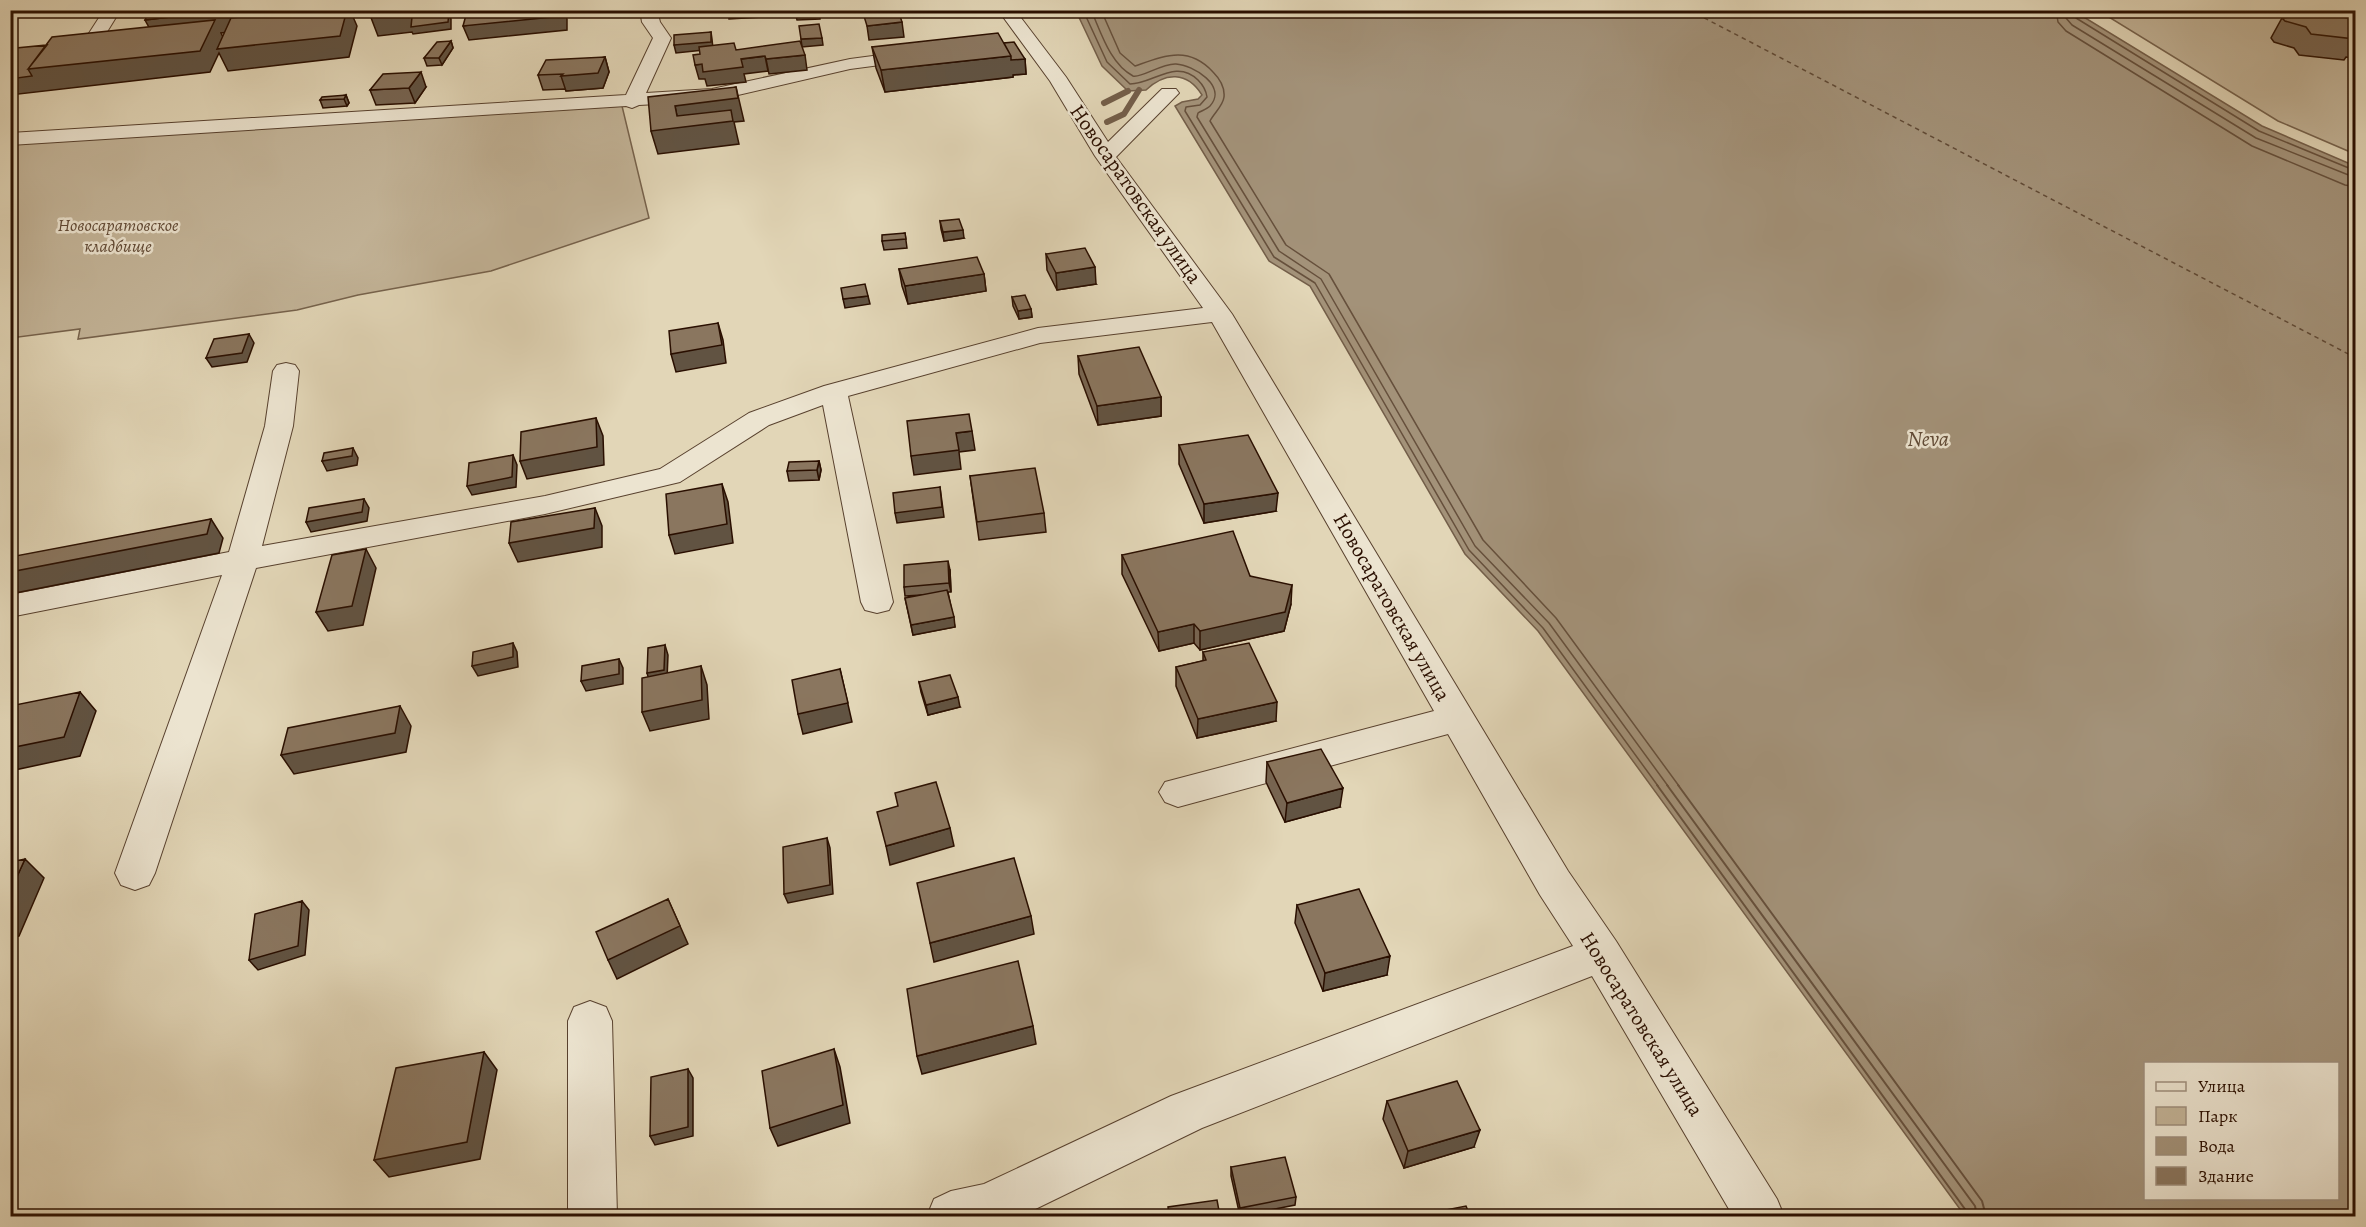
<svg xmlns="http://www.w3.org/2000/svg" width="2366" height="1227" font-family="Alegreya,serif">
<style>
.green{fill:#c3b498;stroke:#76624c;stroke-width:1.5}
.water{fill:#a39279;stroke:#735e49;stroke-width:1.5;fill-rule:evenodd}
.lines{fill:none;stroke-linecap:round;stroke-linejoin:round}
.shore-far1{stroke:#66503c;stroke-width:1.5}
.shore{stroke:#66503c;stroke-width:2}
.stream{stroke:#735e49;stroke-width:6}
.ferry{stroke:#604a36;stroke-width:1.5;stroke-dasharray:4.5 4;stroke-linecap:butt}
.minor-casing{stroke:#58412e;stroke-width:2}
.minor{fill:#ece4d0;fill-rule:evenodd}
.wall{fill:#776552;stroke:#2a0f00;stroke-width:1.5}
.shaded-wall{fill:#615342;stroke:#2a0f00;stroke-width:1.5}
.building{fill:#8a765f;stroke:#2a0f00;stroke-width:1.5}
.labels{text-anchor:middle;stroke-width:5;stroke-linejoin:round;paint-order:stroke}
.far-park-label{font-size:18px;font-style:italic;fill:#604935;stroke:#ece4d0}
.street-label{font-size:21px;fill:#2a0f00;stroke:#ece4d0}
.water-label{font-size:22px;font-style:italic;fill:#604a36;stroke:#ece4d0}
</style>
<rect width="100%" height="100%" fill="#e2d6b7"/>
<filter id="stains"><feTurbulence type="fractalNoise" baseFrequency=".00333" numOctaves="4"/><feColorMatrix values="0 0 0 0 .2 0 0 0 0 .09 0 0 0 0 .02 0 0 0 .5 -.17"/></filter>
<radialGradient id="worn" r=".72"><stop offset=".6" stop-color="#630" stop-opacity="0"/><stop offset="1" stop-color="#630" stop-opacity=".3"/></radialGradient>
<path class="green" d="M2329,10L2355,19V154L2278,121L2099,11Z
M622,106L649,218L491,271L358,295L297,310L78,339L80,329L11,338V144Z"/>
<path class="water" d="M1076,11H2074L2262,126L2355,166V1216H1965L1538,631L1465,554L1310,286L1269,261L1175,106L1182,102L1198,99L1202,95C1187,71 1165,72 1146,90L1128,91L1102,66ZM2146,1064H2338V1198H2146Z"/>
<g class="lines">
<path class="shore-far1" d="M1083,10L1107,62L1130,84C1153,84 1176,58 1198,80C1203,85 1206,90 1207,97L1200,105L1186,107L1185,111L1274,257L1315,283L1469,550L1543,628L1658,786
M1091,10C1101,32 1110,64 1133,76C1140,79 1162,63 1176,64C1193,65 1228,86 1210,106C1207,109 1201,111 1198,113L1197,117L1279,251L1321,279L1475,546L1549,623L1668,786
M1101,10L1120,53L1135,66C1164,56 1188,45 1213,72C1219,78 1225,87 1224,97C1223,106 1214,113 1210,121L1286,245L1329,274L1483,540L1556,618L1679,786
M2056,10L2058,22L2066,31L2252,146L2345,185L2356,187
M2065,10L2066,18L2072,25L2256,138L2356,178
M2073,10L2076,18L2259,131L2356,171"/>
<path class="shore" d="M1657,785L1970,1216
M1667,785L1975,1206L1977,1216
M1678,785L1982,1201L1986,1216"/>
<path class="stream" d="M1104,103L1128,91
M1107,122L1124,114L1139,90"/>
<path class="ferry" d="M1689,10L2356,358"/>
<g class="minor-casing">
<path id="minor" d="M104,10H116L118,14L94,53L10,64V54L82,44Z
M640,10H657L660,22L671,38L646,93L712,89L850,59L918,50L924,51L927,55L924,59L918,60L850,69L712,101L639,105L632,108L626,106L10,145V133L626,95L653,38L642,22Z
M998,10H1015L1066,77L1108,142L1162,89H1176L1179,93L1116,157L1232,314L1568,871L1616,941L1777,1199L1784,1216H1733L1592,976L1202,1128L1021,1216H927L934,1199L951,1191L984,1184L1171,1096L1573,946L1540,895L1448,734L1178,807L1165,802L1159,792L1165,782L1434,711L1212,322L1040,343L848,396L893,602L889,610L877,613L865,610L861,602L823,405L769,425L680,482L545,514L256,568L155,873L149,885L135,890L121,885L115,873L222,575L10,617V595L229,552L265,426L273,371L277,365L286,363L295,365L299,371L293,426L262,546L545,496L660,469L749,413L824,386L1038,328L1203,308L1095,156L1050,81Z
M2340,10H2356V18L2342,14Z
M590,1001L606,1007L612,1021L617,1216H568V1021L574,1007Z"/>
</g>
<use href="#minor" class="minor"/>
</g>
<path class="wall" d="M728,10H763V11L762,17L729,19Z
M820,10V19L797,20L795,13Z
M2291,10H2311L2355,19V58L2346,57L2344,60L2299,55L2294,48L2274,42L2271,38L2282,18L2287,17Z
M451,41L453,48L442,65L427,66L424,58Z
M1004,43L1025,59L1026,74L1013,75V77L885,92L876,68L872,47Z
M605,57L609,72L603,88L566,91L565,89L543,90L538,75Z
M426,87L415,103L376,105L370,90Z
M346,95L349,103L347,106L323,108L320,100Z
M940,221L964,238L944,241L941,229Z
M905,233L907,248L884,250L882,241Z
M1046,254L1096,284L1057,290L1047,270Z
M899,269L984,274L986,291L908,304L902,286Z
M1012,297L1031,309L1032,317L1019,319L1013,306Z
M1078,356L1161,397V416L1098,425L1079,374Z
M1179,445L1276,511L1204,523L1179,464Z
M819,461L821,470L819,480L789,481L787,471Z
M970,476L1044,513L1046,532L979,540Z
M1122,555L1250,576L1291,604L1284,631L1200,650L1194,643L1159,651L1122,574Z
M950,570L951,592H948L955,627L913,635L905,598L922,595L905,596L904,587Z
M1203,652L1276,721L1197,738L1176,686V667L1203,661Z
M919,682L960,707L928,715L921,692Z
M1267,762L1340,807L1285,822L1266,782Z
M1297,905L1387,975L1323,991L1295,923Z
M1387,1101L1474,1147L1404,1168L1383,1119Z
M1231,1167L1296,1197L1295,1205L1240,1216L1231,1176Z"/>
<path class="shaded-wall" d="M229,10H259L250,30L221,33L225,41L347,10H350L357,26L349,57L228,71L219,53L210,72L10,95V79L28,69L156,40L145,20Z
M261,10H313L269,27Z
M406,10H425L416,12L414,26L449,12L451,19V29L413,34L412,32L378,36L370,15Z
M563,10H565L567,19V30L469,40L463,26Z
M694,10H704L703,13H695Z
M902,22L904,37L869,40L867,26Z
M711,32L712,39L713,49L676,53L674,45Z
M822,38L823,45L802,47L801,39Z
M451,41L453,48L442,65L439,58Z
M805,55L807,70L769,74L766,59Z
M765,56L768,71L744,74L746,82L707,86L705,79H699L695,65Z
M1011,56L1025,59L1026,74L1013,75V77L885,92L881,70Z
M605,57L609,72L603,88L566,91L561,76Z
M421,72L426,87L415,103L409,88Z
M736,87L744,121L734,122L739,144L658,154L651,131L677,116L675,106Z
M346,95L349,103L347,106L344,99Z
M963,230L964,238L944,241L943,232Z
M1095,267L1096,284L1057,290L1056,273Z
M984,274L986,291L908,304L905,286Z
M868,296L870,304L845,308L843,299Z
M1031,309L1032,317L1019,319L1018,311Z
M718,323L723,340L726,363L676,372L671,354Z
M249,334L254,343L247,362L212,367L206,358Z
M1161,397V416L1098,425L1097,406Z
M596,418L603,436L604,465L527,479L520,461Z
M972,431L975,450L959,452L961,469L914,475L911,456L956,433Z
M353,448L358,458L357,465L327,471L322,461Z
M513,455L517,465L516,487L472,495L467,486Z
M819,461L821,470L819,480L817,470Z
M722,484L728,502L733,543L675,554L669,535Z
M940,487L944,517L897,523L895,513Z
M1278,493L1276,511L1204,523V504Z
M364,499L369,508L367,521L311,532L306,522Z
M595,508L602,526V547L518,562L509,543Z
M211,519L223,538L219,553L10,594V572Z
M366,549L376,568L363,625L328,631L316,612Z
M948,561L950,570L951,592L949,583Z
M1292,585L1291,604L1284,631L1200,650V631Z
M954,617L955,627L913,635L911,625Z
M1194,624V643L1159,651L1158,632Z
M513,643L517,652L518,667L478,676L472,666Z
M665,645L668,655L667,680L650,683L647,673Z
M619,659L623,668V684L586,691L581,681Z
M701,666L707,685L709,719L650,731L642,712Z
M840,669L852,722L803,734L798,714Z
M80,692L96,711L80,756L10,771V748Z
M958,697L960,707L928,715L926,705Z
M1277,702L1276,721L1197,738L1198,719Z
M400,706L411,726L406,752L294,774L281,755Z
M1343,788L1340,807L1285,822L1287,803Z
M950,828L954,846L890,865L886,846Z
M827,838L830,848L833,894L788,903L784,894Z
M25,859L44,878L19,936L10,938V892Z
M668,899L688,944L617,979L608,960Z
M302,901L309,910L305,955L258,970L249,960Z
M1031,916L1034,934L934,962L930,943Z
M1390,956L1387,975L1323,991L1325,973Z
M1033,1026L1036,1044L922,1074L917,1056Z
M834,1049L840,1067L850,1123L778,1146L770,1128Z
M484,1052L497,1070L480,1159L389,1177L374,1160Z
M688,1069L693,1078V1136L655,1145L650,1136Z
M1480,1130L1474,1147L1404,1168L1408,1151Z"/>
<path class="building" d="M150,10H229L145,20Z
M303,10H347L340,36L217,49L231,18Z
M370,10H406L370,15Z
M513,10H563L562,16L463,26L466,15Z
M728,10H759L728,12Z
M796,10H818V12L795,13Z
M887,10H898L902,22L867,26L863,13Z
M2293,10H2311L2340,13L2343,17L2355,19V35H2353L2355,39L2311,34L2306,27L2285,21L2282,18L2297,16Z
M449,12L448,22L411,27L412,17Z
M215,20L200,51L28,69L52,37Z
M819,24L822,38L801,39L799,26Z
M711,32V42L674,45V35Z
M998,33L1011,56L881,70L872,47Z
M451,41L439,58H424L437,42Z
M800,41L805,55L766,59L765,56L741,59L743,67L703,72L702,64L695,65L693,55L700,54L699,47L734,43L736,50Z
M1014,42L1025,59L1011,60V56L1004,43Z
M47,45L28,69L32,76L10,79V55L16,48Z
M605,57L598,73L561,76L563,74L538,75L546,60Z
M421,72L409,88L370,90L383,74Z
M736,87L738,98L675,106L677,116L731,110L733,121L651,131L648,97Z
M346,95L344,99L320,100L322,97Z
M959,219L963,230L943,232L940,221Z
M905,233L906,239L882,241V235Z
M1085,248L1095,267L1056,273L1046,254Z
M977,257L984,274L905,286L899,269Z
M865,284L868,296L843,299L841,288Z
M1025,295L1031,309L1018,311L1012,297Z
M718,323L722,345L671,354L669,331Z
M249,334L242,353L206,358L214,339Z
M1139,347L1161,397L1097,406L1078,356Z
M969,414L972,431L956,433L959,450L911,456L907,421Z
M596,418L597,447L520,461L521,432Z
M1248,435L1278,493L1204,504L1179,445Z
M353,448L352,456L322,461L324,453Z
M513,455L512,477L467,486L469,463Z
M819,461L817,470L787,471L789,462Z
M1035,468L1044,513L977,522L970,476Z
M722,484L727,524L669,535L666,494Z
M940,487L942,507L895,513L893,493Z
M364,499L362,512L306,522L309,508Z
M595,508L594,528L509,543L511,522Z
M211,519L207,534L10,572V557Z
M1233,531L1250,576L1292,585L1285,612L1200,631L1194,624L1158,632L1122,555Z
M366,549L352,606L316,612L332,555Z
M948,561L949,583L904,587V565Z
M947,590L954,617L911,625L905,598Z
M513,643V657L472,666L473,652Z
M1249,643L1277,702L1198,719L1176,667L1206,660L1203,652Z
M665,645L664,670L647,673L648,648Z
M619,659V674L581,681L582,666Z
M701,666L702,700L642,712V678Z
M840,669L848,703L798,714L792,680Z
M950,675L958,697L926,705L919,682Z
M80,692L64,737L10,748V706Z
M400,706L395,733L281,755L288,728Z
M1321,749L1343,788L1287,803L1267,762Z
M936,782L950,828L886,846L877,812L898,806L895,793Z
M827,838L830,885L784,894L783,847Z
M1014,858L1031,916L930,943L917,883Z
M25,859L10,892V862Z
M1359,889L1390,956L1325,973L1297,905Z
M668,899L680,926L608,960L596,932Z
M302,901L298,946L249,960L255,914Z
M1018,961L1033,1026L917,1056L907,989Z
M834,1049L843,1105L770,1128L762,1071Z
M484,1052L467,1142L374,1160L396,1068Z
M688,1069V1127L650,1136L651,1077Z
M1457,1081L1480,1130L1408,1151L1387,1101Z
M1285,1157L1296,1197L1240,1208L1231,1167Z
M1217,1200L1220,1216H1169L1168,1207Z
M1466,1206L1470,1216H1415Z"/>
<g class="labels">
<g class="far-park-label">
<text x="118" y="231">Новосаратовское<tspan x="118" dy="21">кладбище</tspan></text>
</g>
<g class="street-label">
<text transform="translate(1136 194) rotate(55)" y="7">Новосаратовская улица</text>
<text transform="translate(1392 607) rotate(60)" y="7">Новосаратовская улица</text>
<text transform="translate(1642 1024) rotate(58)" y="7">Новосаратовская улица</text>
</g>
<g class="water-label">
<text x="1928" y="446">Neva</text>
</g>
</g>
<rect width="2366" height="1227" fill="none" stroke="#e2d6b7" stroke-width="36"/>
<rect x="12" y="12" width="2342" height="1203" fill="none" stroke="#2a0f00" stroke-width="3"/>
<rect x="18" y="18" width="2330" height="1191" fill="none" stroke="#2a0f00" stroke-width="1.5"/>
<rect x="2144" y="1062" width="195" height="138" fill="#ece4d0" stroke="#9e8f7d" stroke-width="1.5"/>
<rect x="2156" y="1082" width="30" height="9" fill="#ece4d0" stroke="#9e8f7d" stroke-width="1.5"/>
<text x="2198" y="1092" font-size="18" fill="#2a0f00">Улица</text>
<rect x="2156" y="1107" width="30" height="18" fill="#c3b498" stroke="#9e8f7d" stroke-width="1.5"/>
<text x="2198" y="1122" font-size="18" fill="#2a0f00">Парк</text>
<rect x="2156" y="1137" width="30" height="18" fill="#a39279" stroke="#9e8f7d" stroke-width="1.5"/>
<text x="2198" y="1152" font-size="18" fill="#2a0f00">Вода</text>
<rect x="2156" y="1167" width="30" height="18" fill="#8a765f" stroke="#9e8f7d" stroke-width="1.5"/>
<text x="2198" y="1182" font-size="18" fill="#2a0f00">Здание</text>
<rect width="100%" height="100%" filter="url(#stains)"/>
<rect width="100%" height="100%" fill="url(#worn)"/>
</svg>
